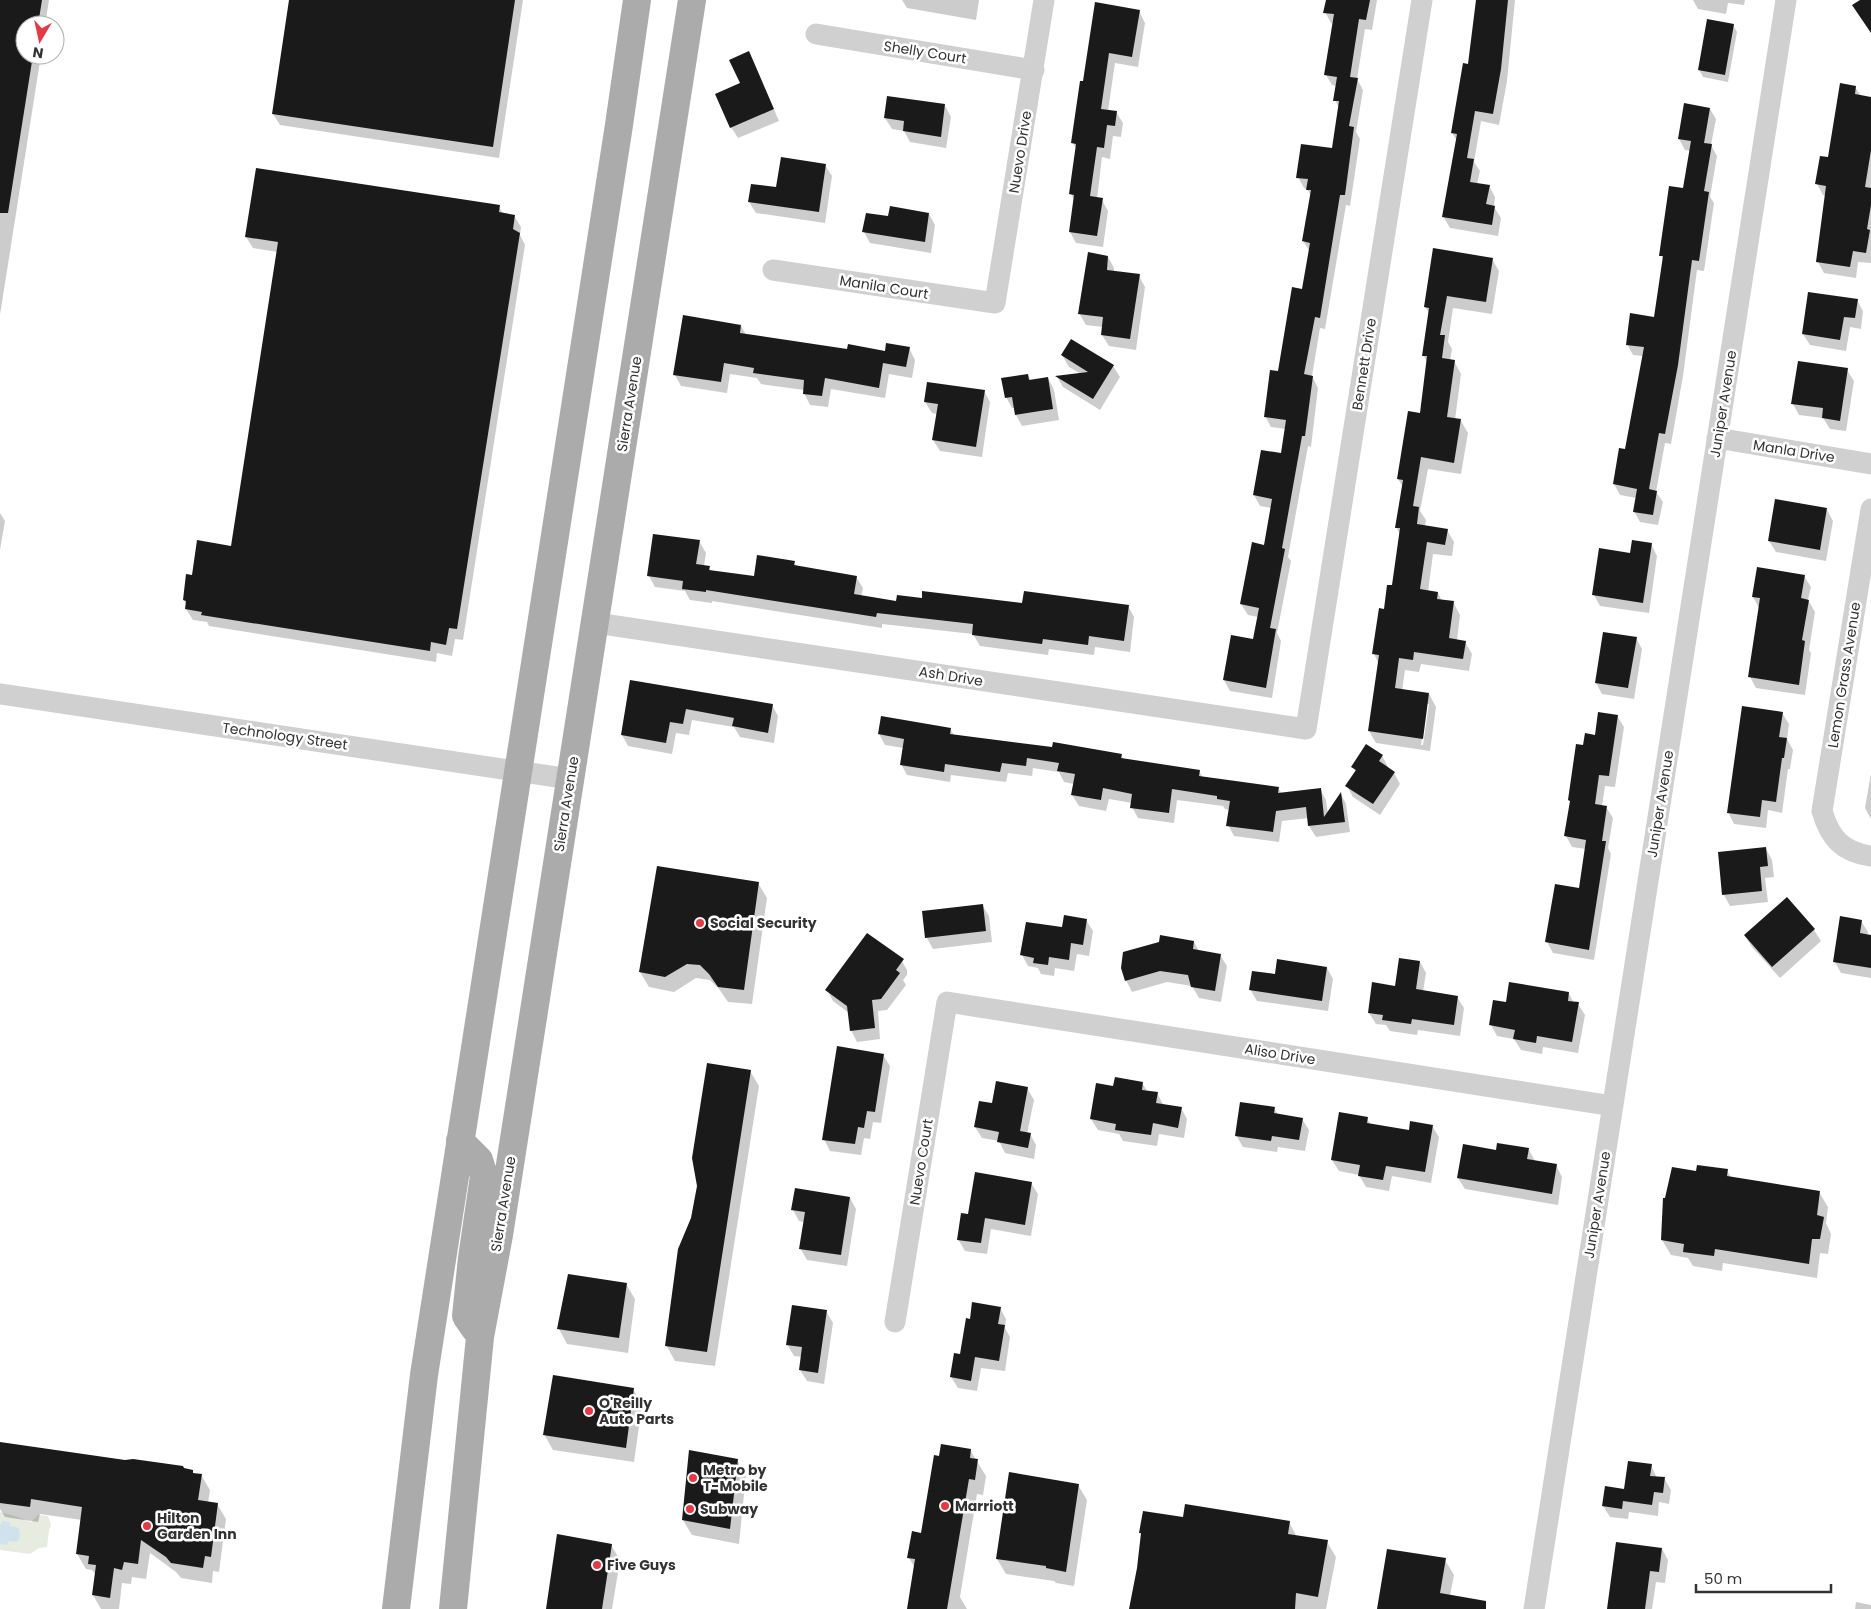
<svg xmlns="http://www.w3.org/2000/svg" width="1871" height="1609" font-family="Poppins,sans-serif">
<style>
.green{fill:#e6ecdf}
.water{fill:#cfe2ee}
.shadow{fill:#0003;fill-rule:evenodd}
.building{fill:#1a1a1a}
.lines{fill:none;stroke-linecap:round;stroke-linejoin:round}
.street{stroke:#d0d0d0;stroke-width:21}
.primary{stroke:#ababab;stroke-width:28}
.poi-dot{fill:#e63946;stroke:#fff;stroke-width:2}
.labels{text-anchor:middle;stroke-width:5;stroke-linejoin:round;paint-order:stroke}
.street-label{font-size:14px;fill:#333;stroke:#fff}
.poi-label{font-size:14px;font-weight:bold;fill:#333;stroke:#fff;text-anchor:start}
</style>
<rect width="100%" height="100%" fill="#fff"/>
<path class="green" d="M0,1512L15,1516L31,1522L38,1515L48,1516L51,1525L49,1530L47,1547L39,1548L30,1554L0,1550Z"/>
<path class="water" d="M3,1521L9,1522L10,1526L19,1528L20,1535L18,1542L8,1541L7,1545L0,1544V1525Z"/>
<path class="shadow" d="M0,0H49L45,25H25V55H41L0,315Z
M291,0H523L499,158L280,125L273,114Z
M902,0H979L976,20L907,8Z
M1327,0H1377L1372,30L1365,29L1357,79L1363,90L1356,132L1360,139L1350,206L1346,205L1325,329L1320,328L1312,376L1318,388L1311,447L1308,446L1288,557L1291,561L1277,633L1281,641L1272,698L1230,691L1224,680L1254,640L1258,617L1248,615L1241,604L1265,546L1272,508L1260,506L1254,495L1282,455L1286,429L1271,427L1265,416L1303,291L1310,252L1303,241L1311,196L1307,189L1304,188L1298,177L1333,150L1339,108L1335,100L1337,86L1332,85L1326,75L1334,24L1331,23L1325,12Z
M1477,0H1515L1507,81L1499,125L1481,121L1474,162L1480,171L1477,184L1489,186L1495,197L1494,207L1501,218L1498,236L1450,228L1443,216L1457,141L1452,133L1470,65Z
M1693,0H1745L1744,5L1728,3L1726,14L1698,9Z
M1139,11L1145,23L1138,67L1115,63L1108,111L1116,112L1123,123L1121,137L1113,136L1110,159L1102,157L1097,199L1102,200L1108,211L1103,247L1076,243L1070,232L1074,200L1071,194L1077,150L1073,143L1084,83Z
M1733,25L1737,32L1728,82L1703,77L1699,70Z
M754,64L779,121L738,138L731,127L741,84Z
M1855,87L1861,96L1871,98V263L1858,262L1856,278L1824,273L1818,262L1826,196L1823,195L1817,184L1829,158Z
M945,106L951,117L946,148L910,142L904,131L892,129L885,118Z
M1710,109L1716,119L1711,145L1717,156L1710,197L1714,203L1704,271L1697,270L1683,376L1671,444L1665,443L1656,492L1663,502L1658,525L1640,522L1634,511L1637,498L1620,495L1614,484L1626,450L1643,356L1633,355L1627,344L1655,318L1663,260L1661,255L1684,189L1691,151L1685,150L1679,139Z
M825,165L832,176L825,223L756,213L749,202Z
M499,207L504,215L514,216L521,227L520,235L525,245L463,640L455,639L452,656L437,653L436,662L209,626L207,622L193,620L186,609L187,605L184,600L193,576L232,547L278,252L253,248L246,237Z
M929,214L935,225L931,253L870,243L864,232L889,218Z
M1108,257L1114,268V272L1139,276L1145,287L1136,350L1109,346L1102,335L1103,327L1086,325L1079,313Z
M1492,259L1499,271L1492,314L1453,308L1448,342L1452,349L1450,361H1454L1461,374L1455,420L1461,421L1468,433L1461,474L1428,469L1420,511L1426,520L1425,526L1447,530L1454,542L1452,556L1433,554L1428,592L1438,593L1442,601L1453,602L1460,615L1457,640L1465,642L1472,654L1469,671L1421,664L1419,672L1405,670L1402,691L1429,694L1436,707L1430,751L1376,743L1369,731L1379,664L1374,654L1393,587L1400,534L1396,527L1403,487L1398,479L1421,414L1428,363L1423,355L1429,313L1425,307ZM1427,704H1429L1423,745H1421Z
M1857,300L1863,311L1861,329L1850,327L1846,351L1810,345L1803,334Z
M741,326L746,335L848,350L886,352L909,348L915,360L912,378L889,374L885,398L831,389L828,407L810,405L804,393V390L761,384L757,378L730,374L727,393L681,386L675,375Z
M1062,355L1113,366L1120,377L1100,410L1063,387L1057,377L1081,374L1069,367Z
M1847,370L1854,381L1846,431L1830,429L1823,418L1799,415L1793,404Z
M1028,375L1031,381L1048,378L1054,390L1059,420L1022,426L1016,415L1015,408H1012L1006,397Z
M984,391L990,402L982,457L940,451L933,440L937,414L932,413L925,402Z
M1827,510L1833,521L1826,561L1776,552L1769,541Z
M0,513L5,521L0,550Z
M699,541L706,553L704,566L709,567L711,571L755,578L794,562L797,567L856,577L863,588L861,597L897,603L923,599L1023,605L1128,606L1134,617L1130,652L1095,647L1094,655L1049,649L1048,655L980,646L973,634L882,624V628L712,601V603L690,600L685,591L655,587L649,576Z
M1651,544L1657,556L1649,613L1600,606L1594,595L1631,554Z
M1804,576L1811,587L1808,600L1815,612L1809,650L1811,653L1805,695L1756,688L1750,677L1759,608L1753,597Z
M1636,638L1642,649L1634,699L1602,694L1596,683Z
M631,682L772,705L778,716L774,743L740,737L734,727L692,720L689,735L676,733L672,754L628,746L622,735Z
M1782,713L1789,724L1787,739L1793,750L1790,769H1788L1782,813L1768,810L1766,828L1734,824L1728,812Z
M1617,716L1624,727L1615,787L1605,786L1602,806L1606,807L1613,818L1608,848L1611,854L1594,960L1553,953L1547,942L1580,889L1586,849L1572,847L1566,836L1571,803L1569,800L1584,746Z
M882,718L950,729L954,735L1053,749L1121,755L1124,760L1199,771L1203,778L1278,788L1282,794L1320,789L1326,800L1328,814L1341,794L1346,804L1350,832L1316,837L1309,826L1308,818L1282,821L1279,842L1234,836L1228,825L1230,810L1225,809L1223,806L1177,800L1174,823L1138,818L1132,807V803L1109,799L1106,811L1079,806L1072,795L1074,784L1064,782L1059,772L1033,768L1032,776L1008,773L1006,782L951,775L950,782L907,775L901,764L904,748L885,745L879,734Z
M1382,756L1388,767L1387,769L1394,773L1400,784L1380,815L1353,797L1347,786L1356,772L1353,767Z
M1871,773V819L1865,808Z
M1766,849L1772,860L1774,877L1765,878L1768,902L1730,906L1724,895Z
M758,883L767,898L752,1004L728,1002L719,989L710,980L696,978L674,992L649,987L640,972Z
M1787,899L1814,930L1821,941L1780,978L1752,947L1745,936Z
M982,905L989,916L992,942L933,949L927,938L924,912Z
M1086,920L1093,931L1089,956L1077,954L1074,971L1055,968L1054,976L1041,974L1038,968L1028,966L1022,955L1063,929Z
M1861,921L1868,932L1867,936H1871V978L1841,973L1835,962Z
M1194,942L1199,951L1220,955L1227,966L1221,1002L1199,998L1192,986L1167,982L1132,992L1126,980Z
M900,958L907,970V975L903,980L906,985L887,1010L878,1011L880,1039L857,1042L851,1030L849,1013L833,1001L827,990Z
M1420,962L1426,973L1423,992L1457,997L1464,1008L1460,1036L1418,1030L1417,1035L1390,1031L1386,1025L1376,1024L1369,1013Z
M1327,968L1333,979L1328,1011L1257,1001L1250,989L1276,975Z
M1569,994L1574,1003L1578,1004L1585,1015L1578,1053L1543,1047L1542,1054L1521,1050L1514,1039L1497,1036L1491,1025L1506,1004Z
M883,1055L890,1066L881,1123L873,1122L870,1139L864,1138L861,1155L830,1151L824,1139Z
M750,1071L759,1086L715,1366L675,1361L666,1345Z
M1142,1083L1148,1092L1157,1093L1164,1106L1181,1108L1187,1119L1184,1138L1159,1134L1157,1146L1123,1141L1119,1134L1098,1130L1091,1119L1114,1087Z
M1027,1088L1034,1100L1027,1134H1030L1036,1145L1034,1159L1005,1153L999,1141L982,1138L975,1127L993,1105Z
M1274,1108L1278,1115L1302,1119L1309,1130L1305,1151L1278,1147L1277,1152L1243,1147L1236,1135Z
M1367,1119L1371,1125L1410,1132L1432,1126L1439,1137L1431,1183L1392,1176L1389,1191L1366,1187L1359,1175L1339,1171L1332,1160Z
M1529,1150L1535,1161L1556,1165L1562,1177L1558,1205L1465,1189L1458,1178Z
M1727,1171L1731,1177L1819,1192L1828,1207L1826,1223L1831,1234L1828,1254L1820,1253L1817,1278L1723,1263L1722,1271L1693,1266L1688,1258L1671,1255L1662,1240L1697,1173Z
M1031,1183L1038,1194L1031,1236L991,1229L987,1254L965,1251L958,1239L969,1215Z
M850,1198L856,1209L847,1266L807,1260L800,1248L804,1222L799,1221L793,1210Z
M626,1284L635,1299L628,1353L567,1344L559,1329Z
M1000,1308L1006,1319L1005,1328L1010,1337L1005,1371L981,1368L977,1391L958,1388L951,1377L961,1355L971,1320Z
M826,1311L833,1323L824,1384L807,1381L800,1370L802,1357L794,1356L787,1344Z
M633,1389L642,1405L634,1462L553,1450L544,1434Z
M0,1443L192,1471L194,1474L201,1475L210,1490L208,1503L217,1504L226,1519L219,1572L213,1571L212,1583L181,1578L176,1572L150,1553L146,1579L132,1577L131,1584L122,1583L119,1609H101L93,1595L96,1575L92,1570L86,1569L77,1554L82,1520L40,1514L38,1522L5,1517L0,1509Z
M970,1450L986,1476L983,1495L977,1494L960,1597L967,1609H908L915,1568L909,1558L922,1534L940,1457Z
M691,1452L737,1460L746,1475L739,1544L692,1535L683,1520Z
M1651,1465L1657,1478H1664L1671,1490L1669,1504L1659,1502L1658,1516L1629,1512L1628,1519L1610,1517L1603,1506L1625,1490Z
M1078,1485L1087,1500L1074,1586L1056,1583L1054,1581L1006,1574L997,1559Z
M1184,1519L1289,1522L1297,1537L1327,1542L1336,1557L1326,1609H1131L1138,1568L1142,1535L1140,1533Z
M611,1545L620,1560L612,1609H547Z
M1662,1549L1668,1560L1665,1583L1656,1582L1652,1609H1608Z
M1445,1560L1454,1575L1450,1596L1467,1609H1378Z
M1856,1602L1871,1605V1609H1855Z"/>
<path class="building" d="M0,0H42L38,25H25V55H33L8,213H0Z
M289,0H515L493,147L272,114Z
M1326,0H1370L1366,20L1359,19L1350,77L1358,78L1349,126L1354,127L1345,195H1340L1320,318L1315,317L1304,374L1313,376L1305,436H1302L1282,548L1285,549L1270,628L1276,629L1266,688L1223,680L1231,635L1253,639L1259,608L1240,604L1252,542L1264,545L1272,499L1253,495L1261,450L1281,453L1286,420L1264,417L1270,370L1278,371L1292,287L1302,289L1310,243L1302,241L1311,190H1306L1308,179L1296,178L1301,144L1332,148L1339,101H1333L1337,77L1324,75L1334,14L1323,13Z
M1476,0H1508L1501,69L1493,114L1475,111L1467,158L1474,159L1470,182L1490,185L1486,204L1495,206L1492,225L1442,217L1457,134L1451,133L1463,63L1468,64Z
M1860,0H1871V33L1852,5Z
M1095,2L1140,10L1132,57L1109,53L1101,109L1117,111L1115,126L1107,125L1104,148L1097,147L1090,196L1103,198L1097,236L1069,232L1074,195L1069,194L1076,144L1071,143L1080,81H1083Z
M1707,19L1734,24L1725,75L1698,70Z
M749,51L774,109L730,128L715,94L740,83L729,60Z
M1840,83L1856,86L1855,94L1871,97V150L1865,187L1871,188V205L1867,229L1870,230L1866,253L1853,251L1850,267L1816,262L1826,186L1815,184L1820,156L1828,157Z
M887,96L945,104L941,137L903,131L904,121L884,118Z
M1684,103L1710,108L1704,143L1712,144L1704,191L1709,192L1699,261L1692,260L1678,365L1665,434L1659,433L1649,489L1657,491L1653,515L1633,512L1637,489L1613,484L1619,448L1625,449L1644,347L1626,345L1630,313L1654,317L1663,256H1659L1669,186L1683,188L1691,141L1678,139Z
M781,157L826,164L819,212L748,202L751,184L776,187Z
M256,168L500,205L499,212L515,215L513,229L520,233L457,629L449,628L446,645L431,642L430,651L201,615L202,612L185,609L186,601L183,600L186,574L192,575L197,540L231,546L278,242L245,237Z
M890,206L929,213L925,242L862,232L866,213L888,216Z
M1433,248L1493,258L1486,302L1447,296L1440,335H1445L1442,358L1455,360L1447,417L1461,419L1454,463L1421,457L1413,506L1419,507L1417,524L1448,529L1445,545L1427,542L1420,589L1438,592L1437,599L1454,601L1449,638L1466,641L1463,659L1414,652L1413,660L1399,658L1395,688L1429,693L1423,739L1368,731L1379,655L1372,654L1379,608L1384,609L1387,585H1392L1400,528H1395L1403,480L1397,479L1408,411L1420,413L1427,356H1422L1429,308L1424,307Z
M1088,252L1108,256L1107,270L1140,274L1130,339L1101,335L1103,317L1078,314Z
M1808,292L1858,299L1855,318L1844,317L1840,340L1802,334Z
M683,315L741,325L740,333L847,349L848,344L885,351L886,343L910,347L906,367L883,363L879,388L825,378L822,396L803,394L804,380L753,373L754,368L724,363L721,382L673,375Z
M1071,339L1114,365L1093,399L1055,376L1088,372L1061,355Z
M1798,361L1848,368L1840,421L1822,418L1823,408L1791,404Z
M1028,374L1029,380L1048,377L1053,409L1015,415L1012,397L1005,398L1001,378Z
M927,382L985,390L976,447L932,440L938,404L924,402Z
M1775,499L1827,508L1820,550L1768,541Z
M653,534L700,540L696,564L710,566L709,570L754,576L757,555L795,561L794,565L857,576L854,594L896,601L897,595L922,598V591L1022,603L1024,591L1129,605L1124,641L1089,636L1088,645L1043,639L1042,644L972,635L973,624L877,613L876,617L706,590V592L682,589L683,581L647,576Z
M1632,540L1652,543L1643,603L1592,595L1599,548L1630,553Z
M1757,567L1805,575L1801,598L1809,600L1802,640L1805,641L1799,685L1748,677L1760,598L1752,597Z
M1603,632L1637,637L1628,688L1595,683Z
M630,680L773,704L768,733L732,726L734,718L686,709L683,724L670,722L666,743L621,735Z
M1742,706L1783,712L1779,737L1787,738L1784,758H1782L1776,802L1762,800L1760,817L1727,813Z
M1598,712L1618,715L1609,776L1599,775L1595,804L1607,806L1602,841H1606L1589,950L1545,942L1555,884L1579,888L1586,840L1564,836L1570,801L1568,800L1576,744L1583,745L1585,733L1595,735Z
M881,716L951,728L950,734L1052,747L1053,742L1122,754L1121,758L1200,770L1199,776L1279,787L1278,793L1321,788L1324,817L1341,792L1345,822L1308,826L1306,807L1276,811L1273,832L1226,826L1230,801L1217,799V796L1172,789L1169,813L1130,808L1132,794L1103,788L1101,800L1071,795L1075,774L1057,771L1059,763L1027,758L1026,766L1002,763L1000,772L945,764L944,772L900,765L904,739L878,734Z
M1366,744L1383,755L1379,761L1395,772L1373,804L1345,786L1356,770L1351,767Z
M1766,847L1768,866L1760,867L1762,891L1722,895L1718,852Z
M657,866L759,882L744,990L718,987L709,974L700,965L687,964L665,977L639,972Z
M1787,897L1815,929L1772,967L1744,935Z
M983,904L986,931L925,938L922,911Z
M1064,915L1087,919L1083,945L1071,943L1069,960L1049,957L1048,965L1033,963L1034,958L1020,955L1026,922L1062,927Z
M1840,916L1862,920L1860,933L1871,935V968L1833,962Z
M867,933L904,959L896,970L900,973L881,999L872,1000L875,1028L850,1031L847,1006L825,990Z
M1160,935L1194,941L1193,949L1221,954L1215,991L1191,987L1188,975L1160,971L1125,981L1121,968L1123,952L1159,942Z
M1399,958L1420,961L1416,989L1458,996L1454,1025L1412,1019L1411,1024L1382,1020L1383,1015L1368,1013L1372,982L1395,986Z
M1277,959L1327,967L1322,1001L1249,990L1252,971L1275,974Z
M1509,982L1569,992L1568,1001L1579,1002L1572,1042L1537,1036L1536,1043L1513,1039L1515,1030L1489,1025L1493,1000L1506,1002Z
M837,1046L884,1054L875,1112L867,1111L864,1128L858,1127L855,1144L822,1140Z
M707,1063L751,1070L707,1352L665,1346L678,1249L691,1218L697,1186L692,1158Z
M1115,1077L1143,1082L1142,1090L1158,1092L1156,1103L1182,1107L1178,1128L1153,1123L1151,1135L1115,1130L1116,1124L1090,1119L1096,1083L1113,1086Z
M996,1081L1028,1087L1020,1131L1031,1133L1028,1148L997,1142L999,1132L974,1127L979,1101L992,1103Z
M1240,1102L1275,1107L1274,1113L1303,1118L1299,1140L1272,1136L1271,1141L1235,1136Z
M1339,1112L1368,1117L1367,1123L1409,1130L1410,1121L1433,1125L1425,1172L1386,1166L1383,1180L1358,1176L1360,1165L1331,1160Z
M1497,1143L1529,1148L1527,1159L1557,1164L1552,1194L1457,1178L1463,1144L1496,1150Z
M1697,1165L1728,1169L1727,1176L1820,1191L1817,1215L1824,1217L1820,1239H1812L1809,1264L1715,1249L1714,1256L1683,1252L1684,1244L1661,1240L1663,1198H1665L1672,1167L1696,1171Z
M975,1172L1032,1182L1025,1225L985,1218L981,1243L957,1240L961,1213L968,1214Z
M795,1188L850,1197L841,1255L799,1249L805,1212L791,1210Z
M568,1274L627,1283L619,1338L557,1329Z
M972,1302L1001,1307L998,1324L1005,1325L999,1361L975,1357L971,1381L950,1377L954,1353L960,1354L966,1318L970,1319Z
M792,1305L827,1310L818,1373L799,1370L802,1347L786,1345Z
M553,1375L634,1388L626,1448L543,1435Z
M0,1442L125,1460L133,1459L183,1466L184,1468L193,1470V1473L202,1474L198,1500L218,1503L211,1557L205,1556L203,1568L171,1563L166,1557L141,1540L138,1564L124,1562L122,1570L114,1568L110,1598L92,1595L96,1565L88,1564L89,1556L76,1554L82,1507L31,1499L30,1507L0,1503Z
M941,1444L971,1449L970,1458L978,1459L975,1480L969,1479L947,1609H907L915,1559L907,1558L912,1531L921,1533L934,1455L939,1456Z
M689,1450L738,1459L730,1529L682,1520Z
M1628,1461L1652,1464L1650,1476L1665,1477L1663,1493L1654,1492L1652,1505L1623,1501L1622,1509L1602,1506L1605,1486L1624,1489Z
M1009,1472L1079,1484L1066,1572L1046,1568V1566L996,1559Z
M1185,1504L1290,1521L1288,1534L1328,1540L1318,1597L1296,1593L1295,1609H1129L1137,1568L1141,1533H1139L1143,1511L1183,1517Z
M557,1534L612,1544L602,1609H546Z
M1616,1542L1662,1548L1659,1572L1650,1571L1645,1609H1607Z
M1387,1549L1446,1558L1440,1593L1486,1601V1609H1377Z"/>
<g class="lines">
<path class="street" d="M816,34L1034,70
M773,270L995,303L1044,0
M1717,438L1871,464
M1871,509L1822,811C1830,838 1842,852 1871,856
M596,623L1306,729L1422,0
M0,694L570,779
M895,1322L947,1002L1613,1106
M1534,1609L1786,0"/>
<path class="primary" d="M460,1141L479,1160L484,1176L472,1258L466,1316L475,1329
M396,1609L424,1375L619,125L637,0
M453,1609L480,1337L499,1235L692,0"/>
</g>
<g class="poi-dot">
<circle cx="700" cy="923" r="5"/>
<circle cx="589" cy="1411" r="5"/>
<circle cx="693" cy="1478" r="5"/>
<circle cx="945" cy="1506" r="5"/>
<circle cx="690" cy="1509" r="5"/>
<circle cx="147" cy="1526" r="5"/>
<circle cx="597" cy="1565" r="5"/>
</g>
<g class="labels">
<g class="street-label">
<text transform="translate(925 52) rotate(9)" y="5">Shelly Court</text>
<text transform="translate(1020 152) rotate(-81)" y="5">Nuevo Drive</text>
<text transform="translate(884 287) rotate(9)" y="5">Manila Court</text>
<text transform="translate(1364 364) rotate(-81)" y="5">Bennett Drive</text>
<text transform="translate(629 404) rotate(-81)" y="5">Sierra Avenue</text>
<text transform="translate(1723 404) rotate(-81)" y="5">Juniper Avenue</text>
<text transform="translate(1794 451) rotate(9)" y="5">Manla Drive</text>
<text transform="translate(1844 675) rotate(-81)" y="5">Lemon Grass Avenue</text>
<text transform="translate(951 676) rotate(9)" y="5">Ash Drive</text>
<text transform="translate(285 736) rotate(8)" y="5">Technology Street</text>
<text transform="translate(566 804) rotate(-81)" y="5">Sierra Avenue</text>
<text transform="translate(1660 804) rotate(-81)" y="5">Juniper Avenue</text>
<text transform="translate(1280 1054) rotate(9)" y="5">Aliso Drive</text>
<text transform="translate(921 1162) rotate(-81)" y="5">Nuevo Court</text>
<text transform="translate(503 1204) rotate(-81)" y="5">Sierra Avenue</text>
<text transform="translate(1597 1205) rotate(-81)" y="5">Juniper Avenue</text>
</g>
<g class="poi-label">
<text x="710" y="928">Social Security</text>
<text x="599" y="1408">O'Reilly<tspan x="599" dy="16">Auto Parts</tspan></text>
<text x="703" y="1475">Metro by<tspan x="703" dy="16">T-Mobile</tspan></text>
<text x="955" y="1511">Marriott</text>
<text x="700" y="1514">Subway</text>
<text x="157" y="1523">Hilton<tspan x="157" dy="16">Garden Inn</tspan></text>
<text x="607" y="1570">Five Guys</text>
</g>
</g>
<g transform="translate(40 40) rotate(189)"><circle r="24" fill="#ffffff" stroke="#adadad"/>
<path d="M0-4L9 19L0 12L-9 19Z" fill="#e63946"/>
<text y="-8" font-size="14" font-weight="bold" text-anchor="middle" fill="#333333">N</text>
</g>
<path d="M1696 1584v8h135v-8" fill="none" stroke="#333333" stroke-width="2.5"/>
<text x="1704" y="1584" font-size="15" fill="#333333" stroke="#ffffff" stroke-width="4" paint-order="stroke">50 m</text>
</svg>
